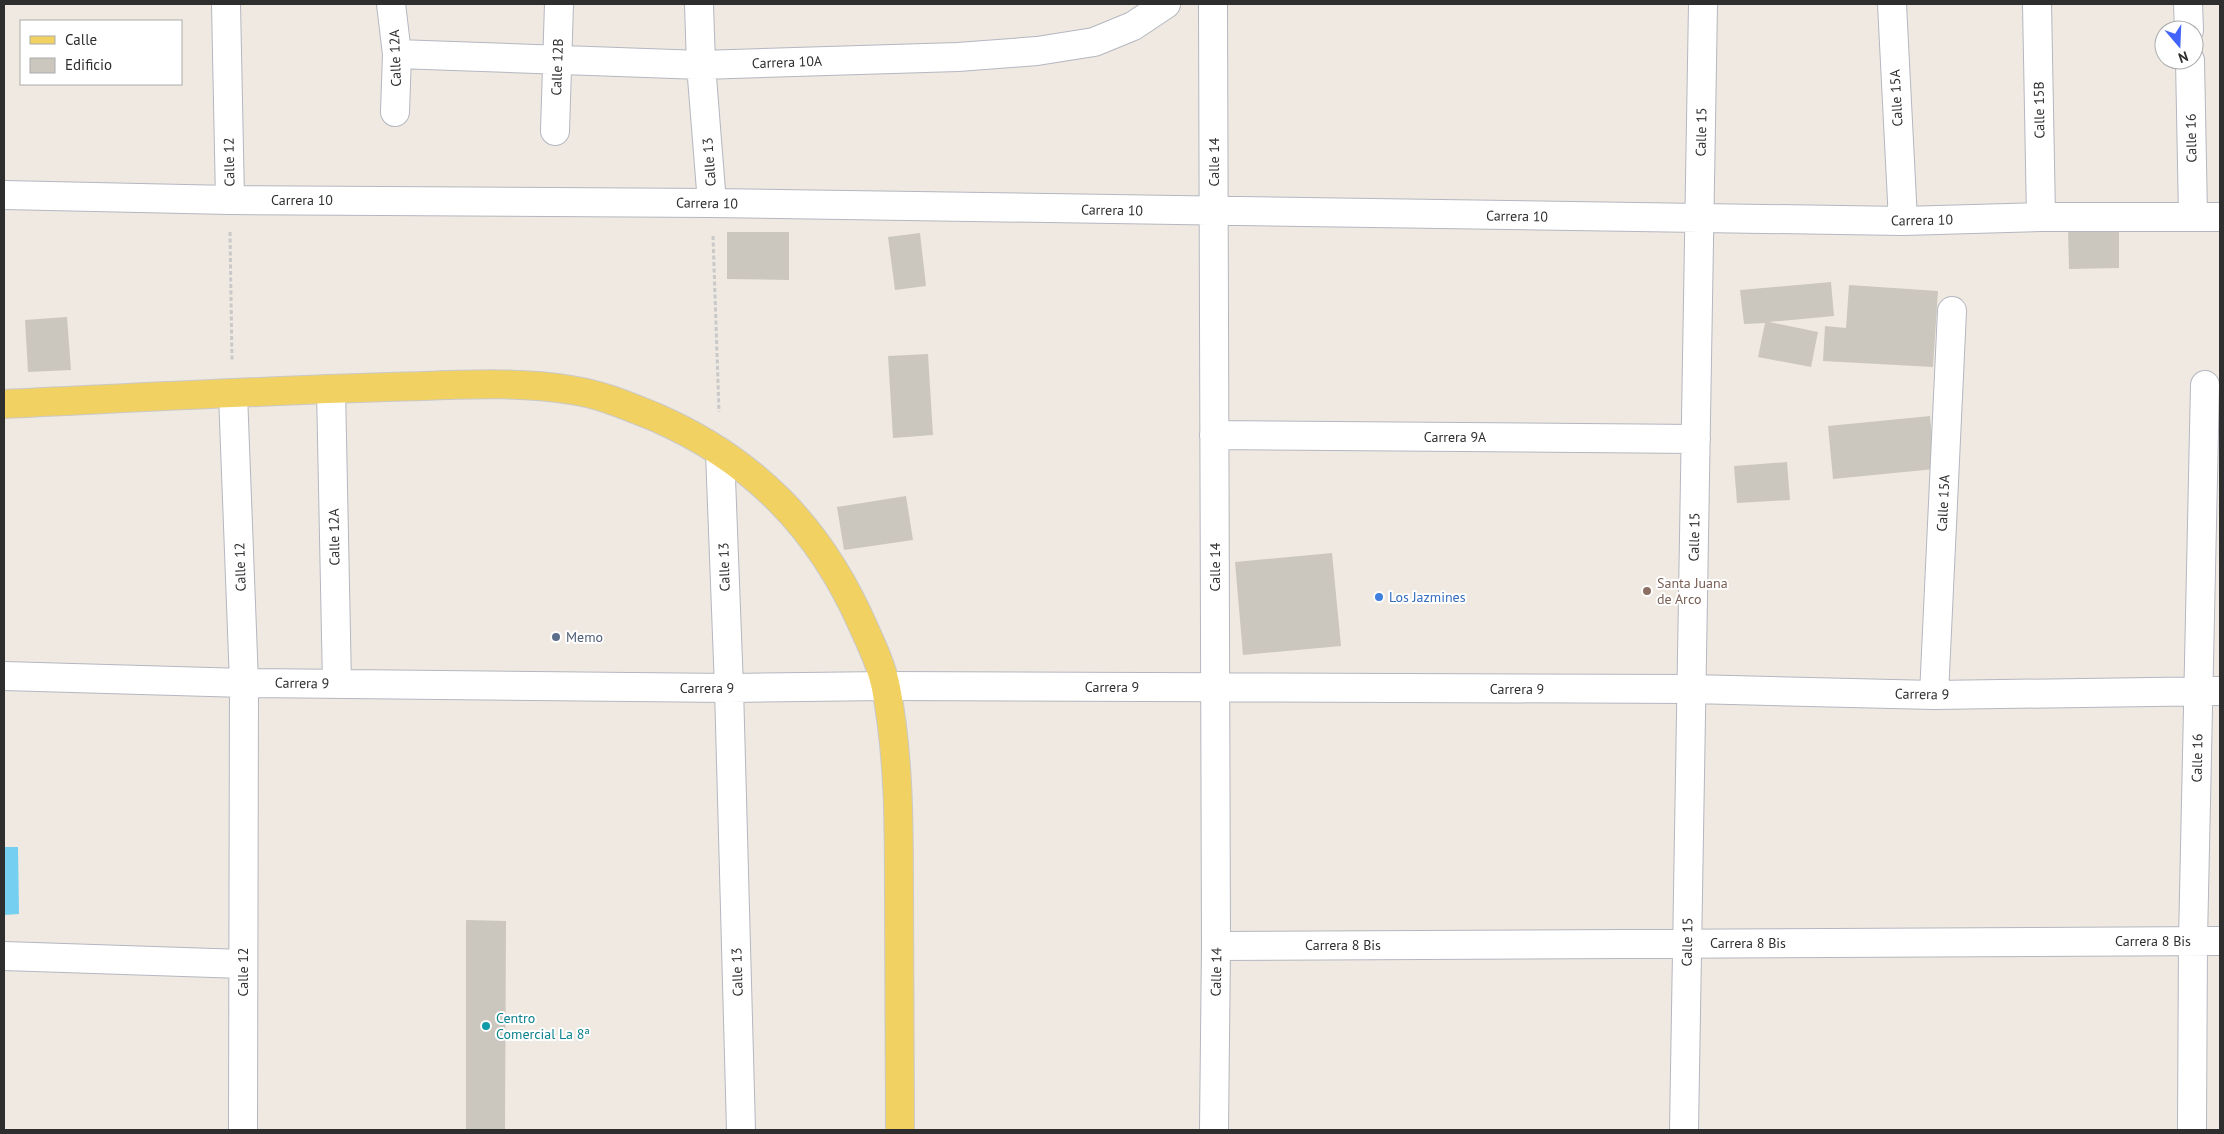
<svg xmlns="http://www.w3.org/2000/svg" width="2224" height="1134" font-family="'PT Sans',sans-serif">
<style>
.water{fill:#75cff0}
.building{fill:#cbc7bf}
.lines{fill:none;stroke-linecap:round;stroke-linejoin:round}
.minor-casing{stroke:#b4b7c1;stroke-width:30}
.major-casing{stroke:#c9c9c9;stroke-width:30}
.path{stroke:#c9c9c9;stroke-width:3;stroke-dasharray:4 2.5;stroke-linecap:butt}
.minor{stroke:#fff;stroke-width:28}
.major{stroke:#f2d163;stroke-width:28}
.education-dot{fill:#8d6e63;stroke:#fff;stroke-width:2}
.shop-dot{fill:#3f7fe0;stroke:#fff;stroke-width:2}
.service-dot{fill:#5c6f8a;stroke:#fff;stroke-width:2}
.culture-dot{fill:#0f9aa8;stroke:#fff;stroke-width:2}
.labels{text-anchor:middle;stroke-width:4;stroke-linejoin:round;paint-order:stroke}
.street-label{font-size:14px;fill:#2e2e2e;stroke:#fff}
.education-label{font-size:14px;fill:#785e54;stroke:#fff;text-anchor:start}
.shop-label{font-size:14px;fill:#366cbe;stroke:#fff;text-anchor:start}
.service-label{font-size:14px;fill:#4e5e75;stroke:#fff;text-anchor:start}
.culture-label{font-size:14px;fill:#0d838f;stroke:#fff;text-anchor:start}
</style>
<rect width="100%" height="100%" fill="#efe9e1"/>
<path class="water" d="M4,847H18L19,914L4,915Z"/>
<path class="building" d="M2119,227V268L2069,269L2068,229Z
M727,232H789V280L727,279Z
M920,233L926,286L895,290L888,237Z
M1831,282L1834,316L1769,322L1818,332L1811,367L1758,357L1765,323L1744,324L1740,290Z
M1849,285L1938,291L1933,367L1823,361L1825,326L1846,328Z
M67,317L71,370L28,372L25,320Z
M928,354L933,435L893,438L888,356Z
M1930,416L1935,469L1833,479L1828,426Z
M1787,462L1790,500L1737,503L1734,466Z
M906,496L913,540L844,550L837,507Z
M1332,553L1341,646L1243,655L1235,562Z
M466,920L506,921L505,1130H466Z"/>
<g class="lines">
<g class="minor-casing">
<path id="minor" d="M226,4L230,200
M391,4L397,54L395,112
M699,4L701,65L712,203
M1213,4L1216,946L1214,1130
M1892,4L1903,221
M2037,4L2041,217
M2188,4L2189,30
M397,54L701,65L958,57L1037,51L1094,42L1133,26L1166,4
M2190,60L2193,216
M555,131L559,4
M4,195L230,200L712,203L1903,221L2041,217H2220
M331,389L337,684
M233,394L244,683L243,1130
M1214,435L1696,439
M720,452L729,688L741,1130
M4,676L244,683L729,688L886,686L1692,689L1934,695L2220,691
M1934,695L1952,311
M1216,946L2220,941
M4,956L243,964
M1684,1130L1703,4
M2192,1130L2193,940L2205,385"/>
</g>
<g class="major-casing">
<path id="major" d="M4,404C131,398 259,391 387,387C448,386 511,380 571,390C600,394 628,406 655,417C754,460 820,528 863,626C872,646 882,667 886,688C899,755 899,826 899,894C899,973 900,1052 900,1130"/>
</g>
<path class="path" d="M230,232L232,361
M713,236L719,412"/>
<use href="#minor" class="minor"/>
<use href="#major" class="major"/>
</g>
<circle class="education-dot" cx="1647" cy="591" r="5"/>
<circle class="shop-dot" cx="1379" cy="597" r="5"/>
<circle class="service-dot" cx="556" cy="637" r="5"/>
<circle class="culture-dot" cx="486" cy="1026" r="5"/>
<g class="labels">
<g class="street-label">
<text transform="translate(395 58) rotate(-92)" y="5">Calle 12A</text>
<text transform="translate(787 62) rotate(-2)" y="5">Carrera 10A</text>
<text transform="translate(557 67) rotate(-88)" y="5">Calle 12B</text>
<text transform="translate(1896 98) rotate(-93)" y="5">Calle 15A</text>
<text transform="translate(2039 110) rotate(-91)" y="5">Calle 15B</text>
<text transform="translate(1701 132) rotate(-89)" y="5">Calle 15</text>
<text transform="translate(2191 138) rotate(-91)" y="5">Calle 16</text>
<text transform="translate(229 162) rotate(-91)" y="5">Calle 12</text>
<text transform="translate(709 162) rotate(-94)" y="5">Calle 13</text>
<text transform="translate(1214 162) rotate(-90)" y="5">Calle 14</text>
<text x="302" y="205">Carrera 10</text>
<text transform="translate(707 203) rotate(1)" y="5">Carrera 10</text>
<text transform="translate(1112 210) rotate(1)" y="5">Carrera 10</text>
<text transform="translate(1517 216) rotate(1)" y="5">Carrera 10</text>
<text transform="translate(1922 220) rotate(-1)" y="5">Carrera 10</text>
<text x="1455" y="442">Carrera 9A</text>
<text transform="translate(1943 503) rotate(-87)" y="5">Calle 15A</text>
<text transform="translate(334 537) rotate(-91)" y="5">Calle 12A</text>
<text transform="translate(1694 537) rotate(-89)" y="5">Calle 15</text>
<text transform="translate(240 567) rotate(-92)" y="5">Calle 12</text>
<text transform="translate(724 567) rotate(-92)" y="5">Calle 13</text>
<text transform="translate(1215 567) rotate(-90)" y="5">Calle 14</text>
<text transform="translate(302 683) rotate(1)" y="5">Carrera 9</text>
<text x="1112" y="692">Carrera 9</text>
<text x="707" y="693">Carrera 9</text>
<text x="1517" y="694">Carrera 9</text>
<text transform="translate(1922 694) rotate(1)" y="5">Carrera 9</text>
<text transform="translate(2197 758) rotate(-89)" y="5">Calle 16</text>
<text x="2153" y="946">Carrera 8 Bis</text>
<text transform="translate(1687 942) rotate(-89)" y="5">Calle 15</text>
<text x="1748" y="948">Carrera 8 Bis</text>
<text x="1343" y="950">Carrera 8 Bis</text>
<text transform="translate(243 972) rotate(-90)" y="5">Calle 12</text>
<text transform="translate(737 972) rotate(-92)" y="5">Calle 13</text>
<text transform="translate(1216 972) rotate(-89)" y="5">Calle 14</text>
</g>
<g class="education-label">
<text x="1657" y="588">Santa Juana<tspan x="1657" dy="16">de Arco</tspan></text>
</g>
<g class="shop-label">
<text x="1389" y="602">Los Jazmines</text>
</g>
<g class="service-label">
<text x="566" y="642">Memo</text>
</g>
<g class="culture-label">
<text x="496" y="1023">Centro<tspan x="496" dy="16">Comercial La 8ª</tspan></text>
</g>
</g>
<rect width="2224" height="1134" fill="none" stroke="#2e2e2e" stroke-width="10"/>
<rect x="20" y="20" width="162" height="65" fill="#ffffff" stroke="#ababab"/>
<rect x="30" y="36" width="25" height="8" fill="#f2d163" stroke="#ababab"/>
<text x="65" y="45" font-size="15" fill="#2e2e2e">Calle</text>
<rect x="30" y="58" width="25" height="15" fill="#cbc7bf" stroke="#ababab"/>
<text x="65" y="70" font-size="15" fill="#2e2e2e">Edificio</text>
<g transform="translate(2179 45) rotate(161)"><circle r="24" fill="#ffffff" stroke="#ababab"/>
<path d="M0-4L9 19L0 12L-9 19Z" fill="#4264fb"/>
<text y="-8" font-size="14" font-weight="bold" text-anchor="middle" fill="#2e2e2e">N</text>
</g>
</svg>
